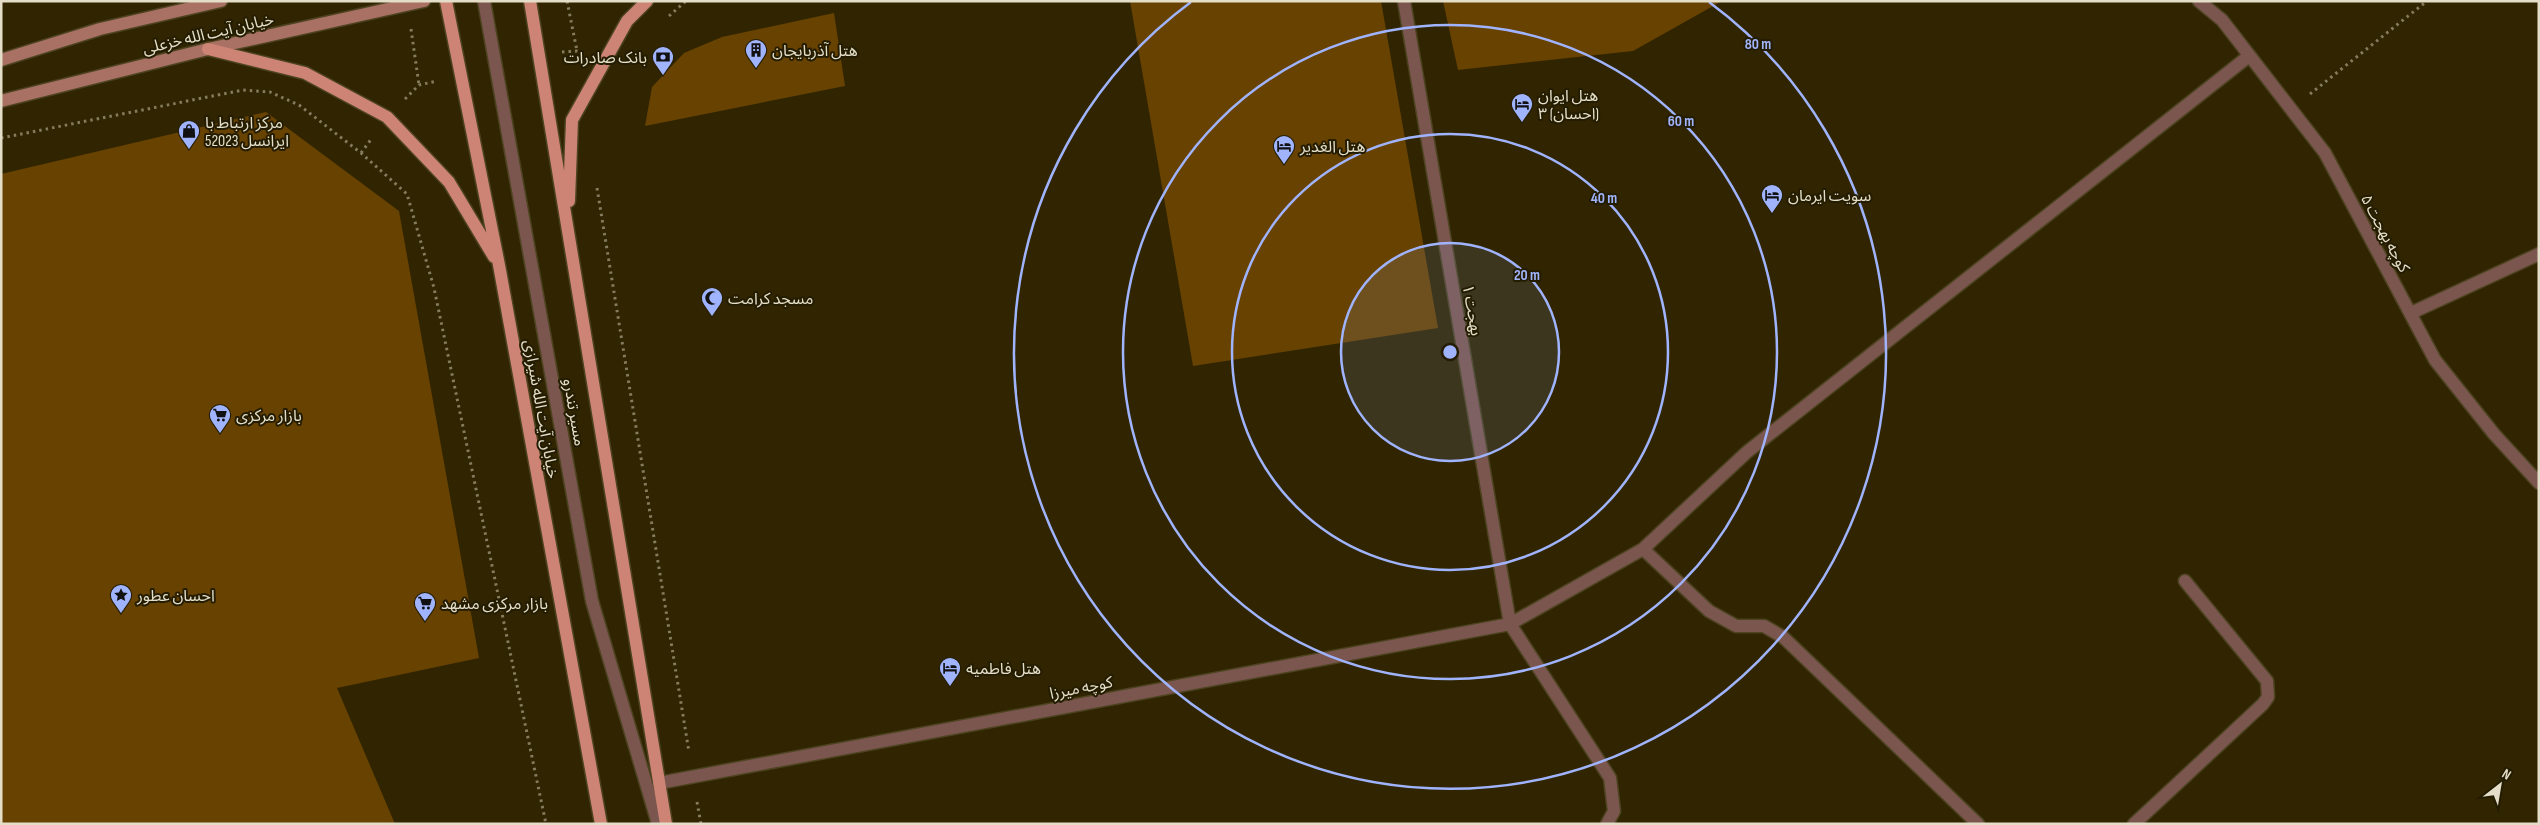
<svg xmlns="http://www.w3.org/2000/svg" width="2540" height="825" font-family="'Sofia Sans Condensed','Noto Sans Arabic',sans-serif">
<style>
.building{fill:#684200}
.lines{fill:none;stroke-linecap:round;stroke-linejoin:round}
.lane-casing{stroke:#4d4320;stroke-width:15}
.street-casing{stroke:#4d4320;stroke-width:15}
.secondary-casing{stroke:#4d4320;stroke-width:15}
.primary-casing{stroke:#4d4320;stroke-width:15}
.path{stroke:#857c5f;stroke-width:3;stroke-dasharray:2.5 4;stroke-linecap:butt}
.lane{stroke:#7a564e;stroke-width:12}
.street{stroke:#7a564e;stroke-width:12}
.secondary{stroke:#a97064;stroke-width:12}
.primary{stroke:#cd8474;stroke-width:12}
.ring{fill:none;stroke:#a0b3fd;stroke-width:2.5}
.labels{text-anchor:middle;stroke-width:4;stroke-linejoin:round;paint-order:stroke}
.street-label{font-size:16px;fill:#e4dec9;stroke:#241c01}
.poi-label{font-size:16px;fill:#e4dec9;stroke:#241c01;text-anchor:start}
.centre{fill:#a0b3fd;stroke:#241c01;stroke-width:2.5}
.ring-label{font-size:15px;text-anchor:middle;font-weight:bold;fill:#a0b3fd;stroke:#241c01;stroke-width:4;stroke-linejoin:round;paint-order:stroke}
</style>
<rect width="100%" height="100%" fill="#302500"/>
<path class="building" d="M1130,1H1381L1438,328L1193,366Z
M1443,1H1722L1633,51L1458,70Z
M834,13L845,86L645,126L652,87L684,53L722,37Z
M266,112L399,211L479,658L337,688L395,824H1V174Z"/>
<g class="lines">
<g class="lane-casing">
<path id="lane" d="M484,1L592,601L658,824"/>
</g>
<g class="street-casing">
<path id="street" d="M1404,1L1510,624L1610,778L1614,811L1607,824
M2199,1L2222,20L2325,153L2435,360L2494,434L2539,483
M2411,313L2539,254
M1643,549L1709,611L1736,626H1764L1783,637L1978,824
M659,783L1510,624L1643,549L1747,452L2249,56
M2134,824L2263,704L2268,697L2267,681L2185,581"/>
</g>
<g class="secondary-casing">
<path id="secondary" d="M1,60L100,29L221,1
M1,101L208,49L424,1"/>
</g>
<g class="primary-casing">
<path id="primary" d="M446,1L499,265L601,824
M530,1L666,824
M208,49L305,73L387,117L449,182L494,257
M569,201L572,120L627,21L647,1"/>
</g>
<path class="path" d="M567,1L577,51
M669,16L686,1
M411,29L419,85
M562,52L577,51L581,53
M2310,94L2427,1
M405,99L419,85L437,81
M1,138L243,90L270,92L299,105L361,153L407,194L434,288L546,824
M361,153L372,138
M597,188L689,752
M697,802L701,824"/>
<use href="#lane" class="lane"/>
<use href="#street" class="street"/>
<use href="#secondary" class="secondary"/>
<use href="#primary" class="primary"/>
</g>
<circle cx="1450" cy="352" r="109" fill="#a0b3fd" fill-opacity=".12"/>
<g class="ring">
<circle cx="1450" cy="352" r="109"/>
<circle cx="1450" cy="352" r="218"/>
<circle cx="1450" cy="352" r="327"/>
<path d="M1709 2A436 436 0 1 1 1191 2"/>
</g>
<defs>
<g id="building-pin" transform="scale(1.125)"><path d="M0 17L-7.5 6A9.5 9.5 0 1 1 7.5 6Z" fill="#a0b3fd" stroke="#241c01"/><path d="M-4-6H4V6H1V3H-1V6H-4ZM-2.5-4.3h1.7v1.8h-1.7ZM.8-4.3h1.7v1.8H.8ZM-2.5-1h1.7V.8h-1.7ZM.8-1h1.7V.8H.8Z" fill="#111"/></g>
<g id="bank-pin" transform="scale(1.125)"><path d="M0 17L-7.5 6A9.5 9.5 0 1 1 7.5 6Z" fill="#a0b3fd" stroke="#241c01"/><path d="M-6-4H6V4H-6ZM0-2.3a2.3 2.3 0 1 0 0 4.6a2.3 2.3 0 1 0 0-4.6Z" fill="#111"/></g>
<g id="hotel-pin" transform="scale(1.125)"><path d="M0 17L-7.5 6A9.5 9.5 0 1 1 7.5 6Z" fill="#a0b3fd" stroke="#241c01"/><path d="M-6-4.5h1.5V1H6V5H4.5V3h-9V5H-6ZM-4 0a1.8 1.8 0 1 1 3.6 0ZM.5 0V-2.5h3Q6-2.5 6 0Z" fill="#111"/></g>
<g id="shop-pin" transform="scale(1.125)"><path d="M0 17L-7.5 6A9.5 9.5 0 1 1 7.5 6Z" fill="#a0b3fd" stroke="#241c01"/><path d="M-5-2.5h2.3a2.7 3.5 0 0 1 5.4 0H5L5.5 6h-11ZM-1.5-2.5h3a1.5 2.3 0 0 0-3 0Z" fill="#111"/></g>
<g id="mosque-pin" transform="scale(1.125)"><path d="M0 17L-7.5 6A9.5 9.5 0 1 1 7.5 6Z" fill="#a0b3fd" stroke="#241c01"/><path d="M3.5-4.9A6 6 0 1 0 3.5 4.9A5 5 0 1 1 3.5-4.9Z" fill="#111"/></g>
<g id="supermarket-pin" transform="scale(1.125)"><path d="M0 17L-7.5 6A9.5 9.5 0 1 1 7.5 6Z" fill="#a0b3fd" stroke="#241c01"/><path d="M-6-5.5h2.5l.6 2H6L4.5 2H-2.5L-4.4-4H-6ZM-1.5 3.2a1.3 1.3 0 1 0 .1 0ZM3 3.2a1.3 1.3 0 1 0 .1 0Z" fill="#111"/></g>
<g id="sight-pin" transform="scale(1.125)"><path d="M0 17L-7.5 6A9.5 9.5 0 1 1 7.5 6Z" fill="#a0b3fd" stroke="#241c01"/><path d="M0-6L1.8-2.2L6-1.7L2.9 1.2L3.7 5.4L0 3.3L-3.7 5.4L-2.9 1.2L-6-1.7L-1.8-2.2Z" fill="#111"/></g>
</defs>
<g fill-rule="evenodd">
<use href="#building-pin" x="756" y="50"/>
<use href="#bank-pin" x="663" y="57"/>
<use href="#hotel-pin" x="1522" y="104"/>
<use href="#shop-pin" x="189" y="131"/>
<use href="#hotel-pin" x="1284" y="146"/>
<use href="#hotel-pin" x="1772" y="195"/>
<use href="#mosque-pin" x="712" y="298"/>
<use href="#supermarket-pin" x="220" y="415"/>
<use href="#sight-pin" x="121" y="595"/>
<use href="#supermarket-pin" x="425" y="603"/>
<use href="#hotel-pin" x="950" y="668"/>
</g>
<g class="labels">
<g class="street-label">
<text transform="translate(208 33) rotate(-13)" y="6">خیابان آیت الله خزعلی</text>
<text transform="translate(2386 233) rotate(62)" y="6">کوچه بهجت ۵</text>
<text transform="translate(1473 310) rotate(80)" y="6">بهجت ۱</text>
<text transform="translate(542 409) rotate(80)" y="6">خیابان آیت الله شیرازی</text>
<text transform="translate(575 412) rotate(80)" y="6">مسیر تندرو</text>
<text transform="translate(1081 687) rotate(-11)" y="6">کوچه میرزا</text>
</g>
<g class="poi-label">
<text x="772" y="56">هتل آذربایجان</text>
<text x="647" y="63" text-anchor="end">بانک صادرات</text>
<text x="1538" y="101">هتل ایوان<tspan x="1538" dy="18">۳ (احسان)</tspan></text>
<text x="205" y="128">مرکز ارتباط با<tspan x="205" dy="18">ایرانسل 52023</tspan></text>
<text x="1300" y="152">هتل الغدیر</text>
<text x="1788" y="201">سویت ایرمان</text>
<text x="728" y="304">مسجد کرامت</text>
<text x="236" y="421">بازار مرکزی</text>
<text x="137" y="601">احسان عطور</text>
<text x="441" y="609">بازار مرکزی مشهد</text>
<text x="966" y="674">هتل فاطمیه</text>
</g>
</g>
<circle cx="1450" cy="352" r="8" class="centre"/>
<g class="ring-label">
<text x="1758" y="49">80 m</text>
<text x="1681" y="126">60 m</text>
<text x="1604" y="203">40 m</text>
<text x="1527" y="280">20 m</text>
</g>
<rect width="2540" height="825" fill="none" stroke="#e4dec9" stroke-width="5"/>
<g transform="translate(2500 785) rotate(31)" stroke="#241c01" stroke-width="4" paint-order="stroke">
<path d="M0-4L9 19L0 12L-9 19Z" fill="#e4dec9"/>
<text y="-8" font-size="14" font-weight="bold" text-anchor="middle" fill="#e4dec9">N</text>
</g>
</svg>
